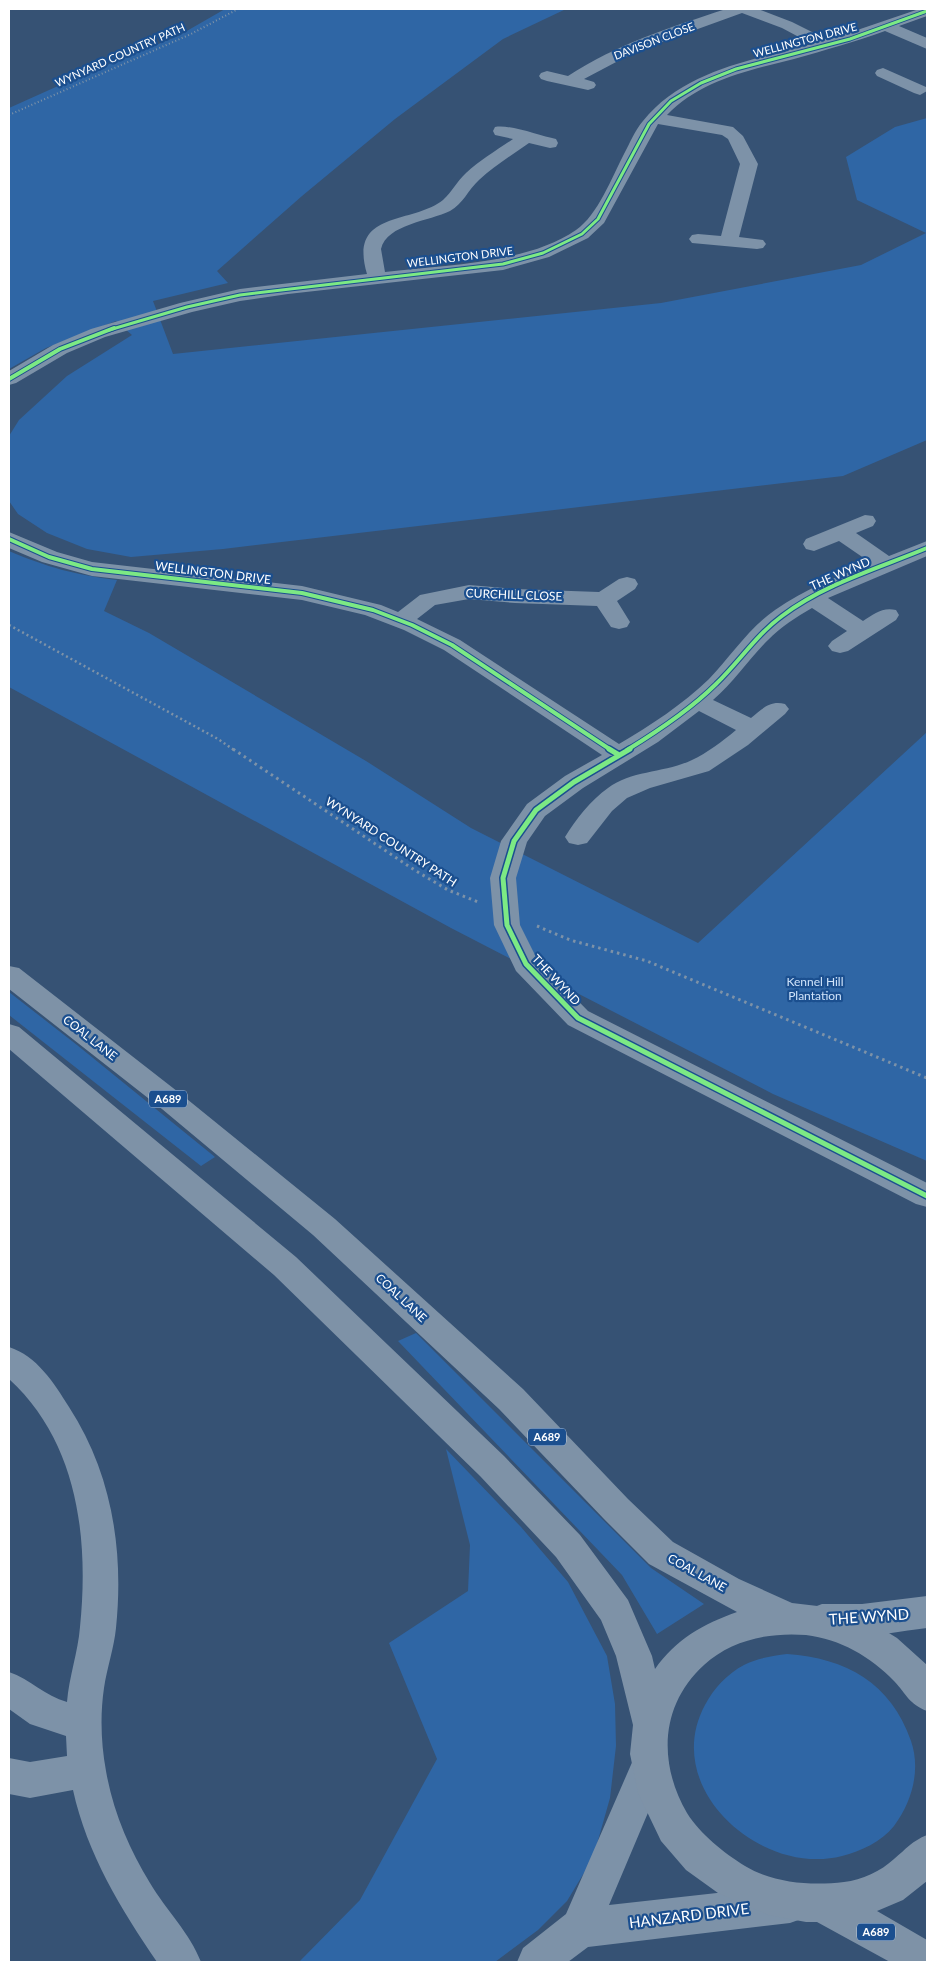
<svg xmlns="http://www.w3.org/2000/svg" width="936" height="1971" font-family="Lato,sans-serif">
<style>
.green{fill:#2f66a5}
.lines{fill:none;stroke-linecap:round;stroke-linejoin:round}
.path-far2{stroke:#7d92a8;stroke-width:2;stroke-dasharray:1 2.5;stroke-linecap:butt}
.path-far1{stroke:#7d92a8;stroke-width:2.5;stroke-dasharray:2 3;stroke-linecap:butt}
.path{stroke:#7d92a8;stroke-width:3;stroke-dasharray:2.5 4;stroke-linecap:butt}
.minor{fill:#7d92a8;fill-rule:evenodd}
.highway{fill:#7e92a7;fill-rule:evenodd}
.cycleway-far2-casing{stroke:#1b4f8f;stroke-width:5}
.cycleway-far1-casing{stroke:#1b4f8f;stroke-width:6}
.cycleway-casing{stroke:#1b4f8f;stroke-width:8}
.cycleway-far2{stroke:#7ce984;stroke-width:3}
.cycleway-far1{stroke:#7ce984;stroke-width:4}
.cycleway{stroke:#7ce984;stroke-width:5}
.labels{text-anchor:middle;stroke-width:4.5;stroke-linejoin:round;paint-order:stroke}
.far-street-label{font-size:11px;fill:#fff;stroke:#1b4f8f}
.shield{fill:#1b4f8f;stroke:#bbcadd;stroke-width:1}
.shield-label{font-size:11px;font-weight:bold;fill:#fff}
.street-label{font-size:12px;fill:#fff;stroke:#1b4f8f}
.park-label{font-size:12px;fill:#cfe3fa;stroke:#1b4f8f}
.near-street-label{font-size:15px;fill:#fff;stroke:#1b4f8f}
</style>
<rect width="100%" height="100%" fill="#365274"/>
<path class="green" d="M225,9H566L503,39L395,119L302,196L217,271L228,283L153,301L173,354L661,303L861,265L926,233L857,200L846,157L895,127L927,118V440L843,476L223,549L131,557L87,549L47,533L18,514L9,501V436L19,420L67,376L132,335L116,321L46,348L9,369V108L87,73L178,36Z
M9,551C47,567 75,575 117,580L104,611L149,633L366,761L471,828L698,943L927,732V1161L773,1094L451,928L9,687Z
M9,992L77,1045L215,1157L201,1166L9,1015Z
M416,1333L651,1568L704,1604L657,1634L622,1575L398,1341Z
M446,1449L521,1527L568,1582L607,1656L615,1704L616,1746L610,1798L593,1858L567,1901L538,1930L495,1962H299L360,1900L437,1759L389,1643L468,1591L470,1545Z
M787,1654C846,1658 891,1683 911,1741C921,1770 912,1802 894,1826C881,1842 861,1851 842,1856C761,1877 660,1788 705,1705C714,1688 727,1674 744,1665C757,1658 773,1656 787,1654Z"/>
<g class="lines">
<path class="path-far2" d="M9,115L191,34L238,9"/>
<path class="path-far1" d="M9,625L218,739L234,750"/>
<path class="path" d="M233,749L416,871L448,890L478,902
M537,926L570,940L647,961L927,1078"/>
<path class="minor" d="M726,9H758L792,22L828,40L919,9H927V16L899,26L927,38V49L885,31C855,42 825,50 794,59C749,70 699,81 667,115L733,127L743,136L758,164L739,237L763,240L766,244L763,248L757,249L692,243L689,239L692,235L698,234L721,236L740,164L728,139L722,135L658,124L604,223L588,238L549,257L503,270L288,294L240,301L192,312L105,337L67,353L16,383L9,385V371L53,345L91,329L180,303L240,289L367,274C348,210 411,225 443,200C452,192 457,181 466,173C480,160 497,150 513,139L495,135L493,131L495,127C510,124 540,136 556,139L558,143L556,147L550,148L529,143C512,155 494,166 479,180C468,190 463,204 450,211C430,221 387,224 381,249L385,272C443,265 527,264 576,230C598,215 612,177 624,154C630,143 635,130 643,121C684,70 753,60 812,44L782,28L742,13L637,51L584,79L594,82L596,85L594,88L588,90L547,81L541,79L539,76L541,73L547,71L568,76C617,44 671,27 726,9Z
M883,68L926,87L927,91L920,95L914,93L877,76L875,73L877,70Z
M865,515L873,516L876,521L873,526L856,533L889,556L927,541V556L828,598L863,621C874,614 882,607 896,610L899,615L896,620L848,651L840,653L832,651L828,646L832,641L847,631L812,608C796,617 781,627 768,640C749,659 734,682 713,700L751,718C762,709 770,700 785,704L789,709L785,714L748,745L709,771L650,788L627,798L612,811L587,843L578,845L569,843L565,837C576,819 591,800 608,788C632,770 665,773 692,760C707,753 723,741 736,730L699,711L658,742L583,788L545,816L527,842L516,878L520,925L537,959L588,1011L927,1183V1207L916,1204L568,1025L516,971L494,925L490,878L501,841L527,804L565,776L602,755L444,650L404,630L365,615L302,600L92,576L42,562L9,548V532L57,552L92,562L302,586L381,605L398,612L420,595L469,585L515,589L599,592L619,579L627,577L635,579L638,584L635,589L617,601L630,622L627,627L619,629L611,627L597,606L515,603L469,599L435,605L417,619L460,640L619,744C650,726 683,704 709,679C731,656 749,628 775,610C805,589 837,577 871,563L839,541L814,551L806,549L803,544L806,539Z
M9,1347C37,1356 54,1383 69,1407C112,1473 124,1551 116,1628C114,1648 107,1668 104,1688C100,1715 101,1744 106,1771C113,1811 129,1849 150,1883C166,1910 190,1933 201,1962H157C121,1909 87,1854 73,1790L30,1798L9,1794V1758L30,1762L67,1756L66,1736L30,1724L9,1709V1672C30,1679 45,1696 67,1702C69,1677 78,1652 80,1627C89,1538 78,1442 9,1379Z
M927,1596V1628C890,1632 845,1644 809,1631L804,1620L809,1609L822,1604H862Z
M650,1745L663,1751L669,1763L609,1905L790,1885L804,1890L810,1904L804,1918L790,1923L588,1947L568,1962H517L523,1948L566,1914L637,1751Z"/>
<path class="highway" d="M9,966L19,968L182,1095L335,1219L523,1389L628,1499L673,1542L739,1579L792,1603L826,1607L879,1627L897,1638L927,1665V1711C909,1704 907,1695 894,1681C871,1657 840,1639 806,1635C770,1632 731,1640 704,1665C660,1705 658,1763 687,1813C700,1834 724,1853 745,1866C773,1883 811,1886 844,1882C862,1880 881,1871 894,1859C906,1849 912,1841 927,1835V1881L903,1900L877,1911L927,1940V1962H890L817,1922H806L768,1915L718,1893L686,1870L661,1841L638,1793L630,1754L633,1725L616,1656L601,1620L556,1557L480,1476L274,1275L9,1049V1024L19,1027L296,1257L504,1456L580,1535L628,1600L652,1656L655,1669C676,1639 703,1624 737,1612L649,1564L604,1519L499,1409L313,1235L162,1109L9,989Z"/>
<g class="cycleway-far2-casing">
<path id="cycleway-far2" d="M109,330L187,307L240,295L503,264L543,253L582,234L598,219L649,124L671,101L701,83L736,69L850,39L927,11"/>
</g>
<g class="cycleway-far1-casing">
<path id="cycleway-far1" d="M9,379L60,349L114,328
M9,539L49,557L92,569L302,593L373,610L412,625L452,645L611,750
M627,750C658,731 690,710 716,684C739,662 756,635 782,616C824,584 879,568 927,548"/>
</g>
<g class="cycleway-casing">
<path id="cycleway" d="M609,749L619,755
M630,749L574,782L536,810L514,841L503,878L507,925L526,964L578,1018L927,1196"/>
</g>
<use href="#cycleway-far2" class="cycleway-far2"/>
<use href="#cycleway-far1" class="cycleway-far1"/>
<use href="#cycleway" class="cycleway"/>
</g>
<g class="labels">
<g class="far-street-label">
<text transform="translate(805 40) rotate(-15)" y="4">WELLINGTON DRIVE</text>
<text transform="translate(654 41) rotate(-21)" y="4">DAVISON CLOSE</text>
<text transform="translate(120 55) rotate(-24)" y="4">WYNYARD COUNTRY PATH</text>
<text transform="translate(460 257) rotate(-7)" y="4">WELLINGTON DRIVE</text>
</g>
<g class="shield">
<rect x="149" y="1090.5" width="38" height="17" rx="4"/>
<rect x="528" y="1428.5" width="38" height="17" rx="4"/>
<rect x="857" y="1923.5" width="38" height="17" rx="4"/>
</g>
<g class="shield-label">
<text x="168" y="1103">A689</text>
<text x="547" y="1441">A689</text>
<text x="876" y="1936">A689</text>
</g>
<g class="street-label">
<text transform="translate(213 573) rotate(7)" y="4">WELLINGTON DRIVE</text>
<text transform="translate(840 574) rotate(-24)" y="4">THE WYND</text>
<text transform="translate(514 595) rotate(2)" y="4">CURCHILL CLOSE</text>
<text transform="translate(391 842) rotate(33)" y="4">WYNYARD COUNTRY PATH</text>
<text transform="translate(556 980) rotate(47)" y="4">THE WYND</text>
<text transform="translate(90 1038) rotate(38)" y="4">COAL LANE</text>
<text transform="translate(401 1298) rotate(43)" y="4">COAL LANE</text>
<text transform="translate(697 1573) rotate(29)" y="4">COAL LANE</text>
</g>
<g class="park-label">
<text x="815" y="986">Kennel Hill<tspan x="815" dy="14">Plantation</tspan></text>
</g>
<g class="near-street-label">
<text transform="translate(869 1617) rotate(-4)" y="5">THE WYND</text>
<text transform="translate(689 1916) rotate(-7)" y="5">HANZARD DRIVE</text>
</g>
</g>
<rect width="936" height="1971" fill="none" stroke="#ffffff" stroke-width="20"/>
</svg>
